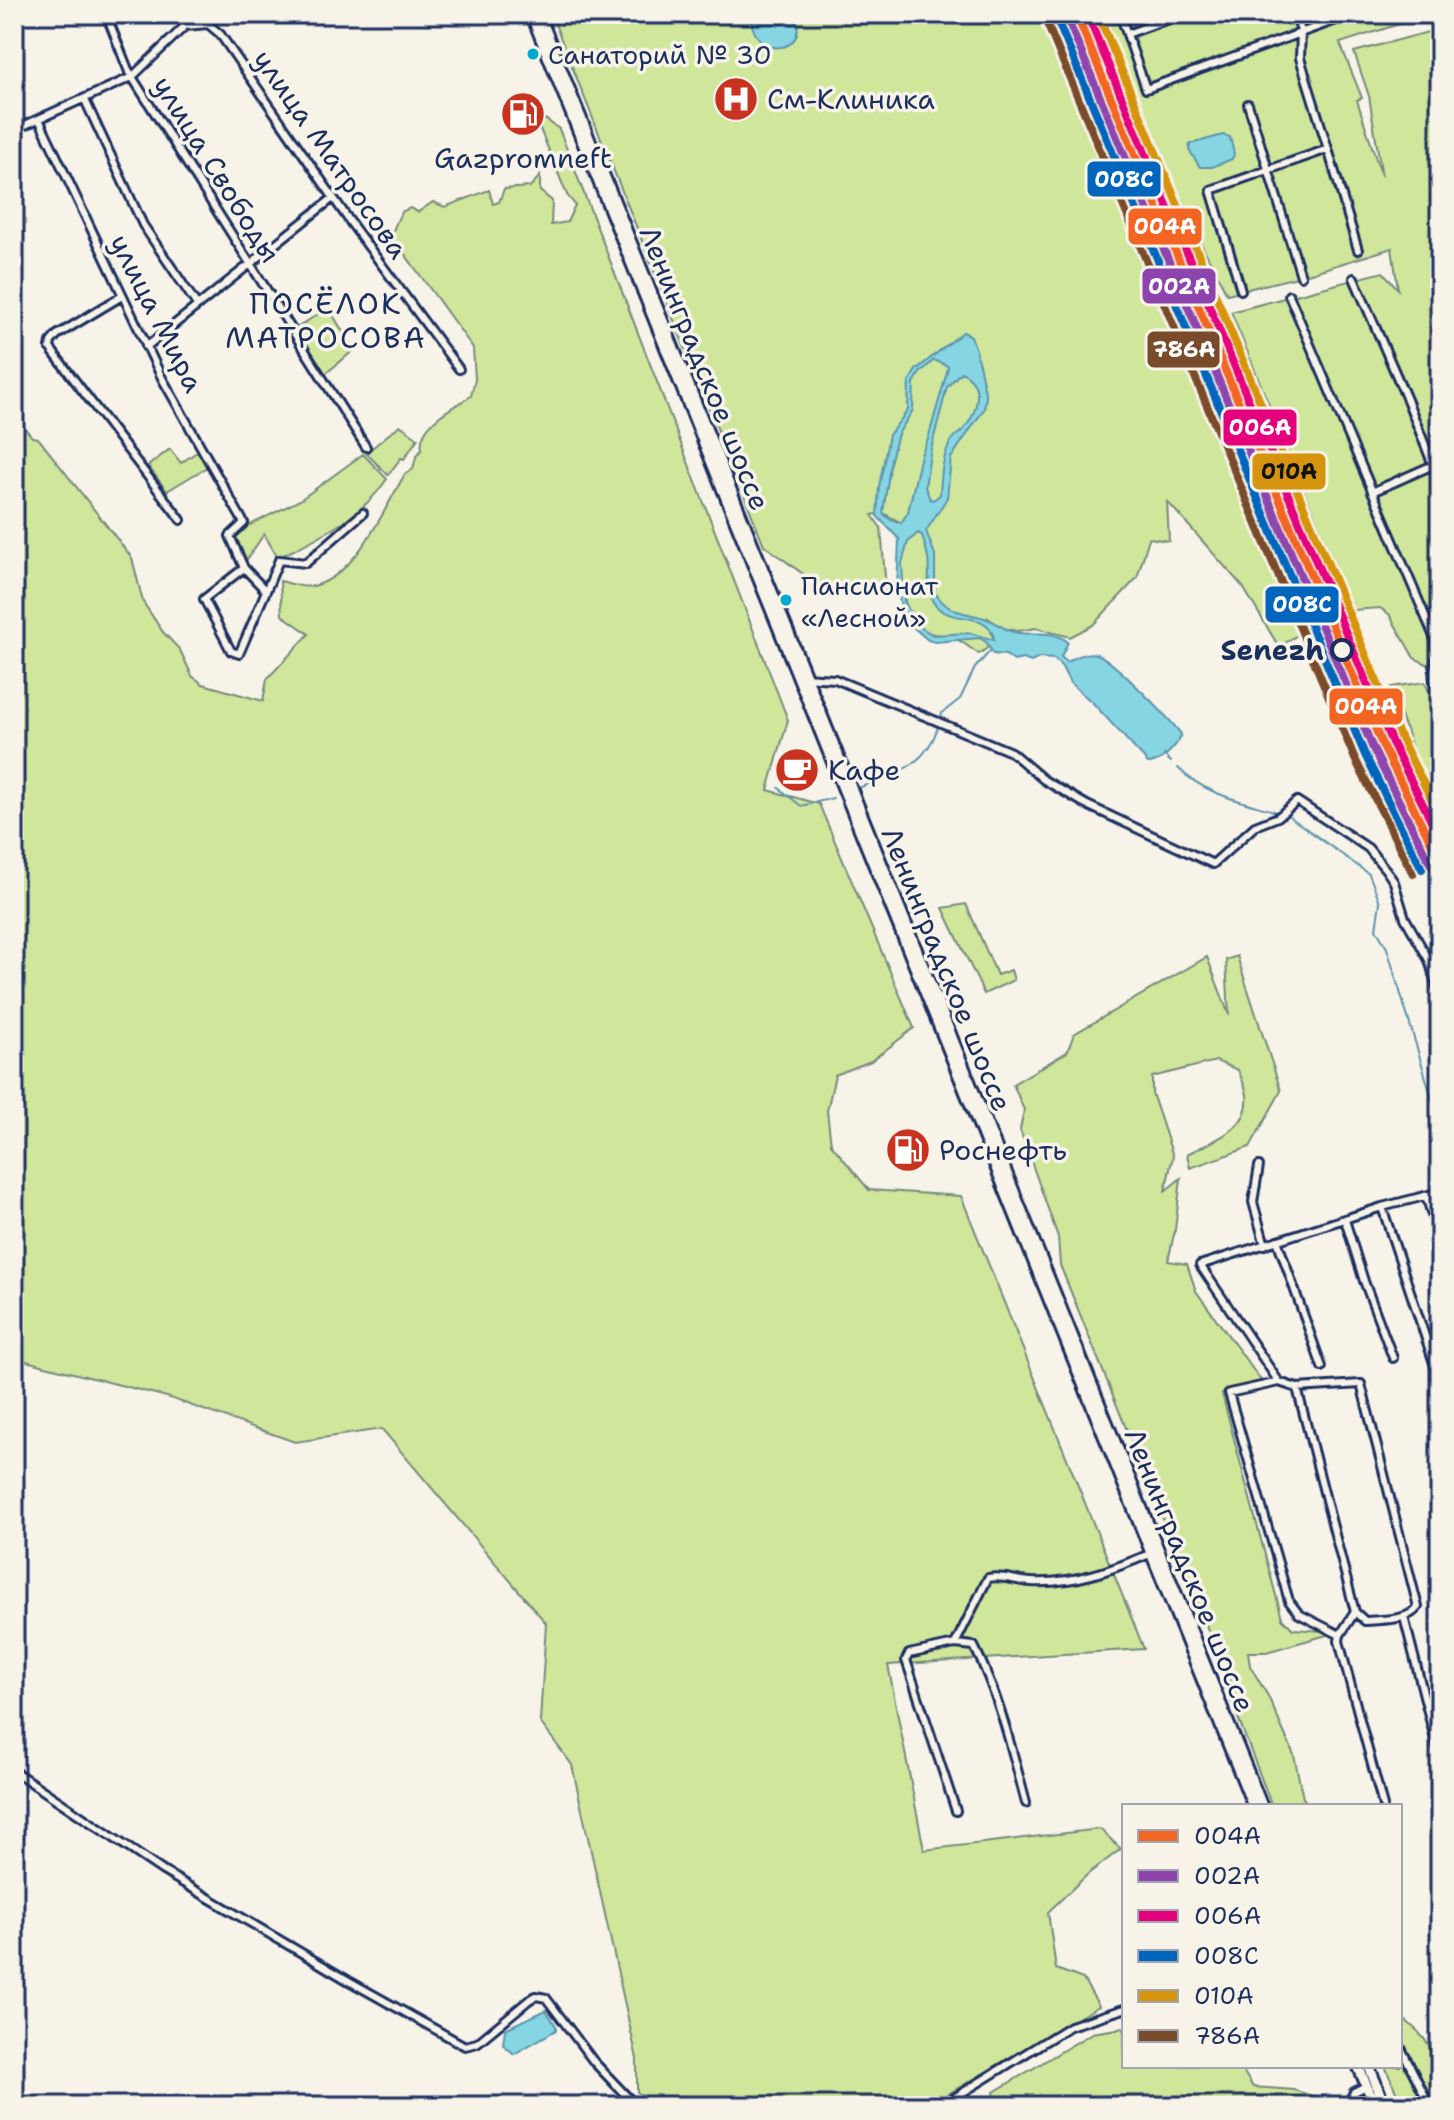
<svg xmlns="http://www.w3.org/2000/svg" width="1454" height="2120" font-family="'Shantell Sans',sans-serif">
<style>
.green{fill:#cfe69b;stroke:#758a7c;stroke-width:2}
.water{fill:#86d5e2;stroke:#5b93ad;stroke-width:2;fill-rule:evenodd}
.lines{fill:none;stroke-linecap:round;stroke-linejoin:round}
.stream{stroke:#5b93ad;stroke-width:2}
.minor-casing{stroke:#1b2f5e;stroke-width:12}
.highway-casing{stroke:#1b2f5e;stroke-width:15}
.minor{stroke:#f7f3e8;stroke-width:6}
.highway{stroke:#f7f3e8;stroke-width:9}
.rail-1-casing{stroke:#f7f3e8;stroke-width:14}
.rail-2-casing{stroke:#f7f3e8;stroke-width:14}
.rail-3-casing{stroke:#f7f3e8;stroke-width:14}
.rail-4-casing{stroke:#f7f3e8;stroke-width:14}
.rail-5-casing{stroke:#f7f3e8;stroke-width:14}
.rail-6-casing{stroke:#f7f3e8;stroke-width:14}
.rail-1{stroke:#f26522;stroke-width:8}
.rail-2{stroke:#8e44ad;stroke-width:8}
.rail-3{stroke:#e5007d;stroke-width:8}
.rail-4{stroke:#0065bd;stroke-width:8}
.rail-5{stroke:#d6940e;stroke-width:8}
.rail-6{stroke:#7a4b2a;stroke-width:8}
.bus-dot{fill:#00a9ce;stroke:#f7f3e8;stroke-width:3}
.stop-dot{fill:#f7f3e8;stroke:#1b2f5e;stroke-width:4}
.labels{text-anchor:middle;stroke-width:7;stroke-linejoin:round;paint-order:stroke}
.bus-label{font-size:26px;fill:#1b2f5e;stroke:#f7f3e8;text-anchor:start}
.poi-label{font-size:28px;fill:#1b2f5e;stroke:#f7f3e8;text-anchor:start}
.street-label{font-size:28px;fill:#1b2f5e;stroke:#f7f3e8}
.stop-label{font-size:28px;font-weight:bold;fill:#1b2f5e;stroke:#f7f3e8;text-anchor:end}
.neighbourhood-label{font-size:30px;letter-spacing:2px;fill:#1b2f5e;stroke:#f7f3e8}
.line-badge{stroke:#f7f3e8;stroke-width:3}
.badge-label{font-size:22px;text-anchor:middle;font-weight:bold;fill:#fff}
.pale-badge-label{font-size:22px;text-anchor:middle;font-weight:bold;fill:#111}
</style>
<rect width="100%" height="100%" fill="#f7f3e8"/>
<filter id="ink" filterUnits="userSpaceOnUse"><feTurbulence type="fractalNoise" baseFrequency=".0125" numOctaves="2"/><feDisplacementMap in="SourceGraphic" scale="16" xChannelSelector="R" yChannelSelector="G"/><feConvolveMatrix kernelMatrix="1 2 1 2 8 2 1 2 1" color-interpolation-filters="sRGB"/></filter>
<g filter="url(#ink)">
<path class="green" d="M551,14H1061L1217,399L1222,424L1306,629L1279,647L1243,587L1167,501L1169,541L1149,538L1137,578L1093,625L1070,637L1036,628L1018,631L1002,628L988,618L994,643L979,654C971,649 961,640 952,637C943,633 933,637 923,630C893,609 904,555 902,523L883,513L872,515L881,528L886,589L818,585L764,545Z
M1106,14H1420L1421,17L1340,43L1362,98L1357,100L1382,177L1369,96L1354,52L1432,31L1435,14H1440V638L1436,641L1438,651L1429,665L1414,658L1389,614L1380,608L1353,610L1231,312L1383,272L1398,289L1392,248L1301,276L1227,294L1178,199L1132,91Z
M545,119L559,129L788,720L768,790L819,804L914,1028L871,1061L835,1075L827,1111L831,1144L869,1190L961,1196L1144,1649L888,1665L924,1850L1100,1829L1121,1849L1088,1874L1048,1912L1056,1969L1083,1979L1099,2006L927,2106H659L637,2092V2059L572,1765L540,1722L546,1623L382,1429L295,1442L167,1397L14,1358V414L32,437L38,438L132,558L143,602L163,632L180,650L192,676L203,684L263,701L267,679L309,634L282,615L280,581C293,584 304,589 317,585C357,573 385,508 405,474L413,469L416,457L422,449C417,424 454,407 471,396L475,379L473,348L391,235L401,212L410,208L418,212L433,202L445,207L489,190L493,204L499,202L504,189L530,187L540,176V191L552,201L551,225L567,222L575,205L567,195L538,124Z
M326,309L330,310L354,350L324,375L295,329Z
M400,425L418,438L404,459L401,458L388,475L366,453Z
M170,449L181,463L198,451L207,467L167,491L148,466Z
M363,454L387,479C361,519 320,536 278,558L264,534L246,561L234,535L244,528L300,500Z
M1425,682L1440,720V816L1421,773L1391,687Z
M966,904L997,975L1011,970L1014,980L984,994L943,908Z
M1237,956L1281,1091L1250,1147L1190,1168L1187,1154C1212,1141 1251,1130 1247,1095C1246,1087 1241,1078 1238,1070L1216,1061L1152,1077V1093L1173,1156L1165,1191L1181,1178L1175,1230L1168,1261L1187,1264L1196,1291L1262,1382L1222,1394L1282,1618L1293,1629L1323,1631L1327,1635L1266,1652H1248L1250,1666L1268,1696L1294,1755L1303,1798L1310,1806H1272L1230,1697L1229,1665L1212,1640L1060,1265L1058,1237L1020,1130L1024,1110L1013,1084L1067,1052L1074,1034L1207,957L1229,1015L1226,960Z
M1400,2017C1417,2027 1434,2048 1439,2067C1442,2079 1440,2094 1440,2106H1402L1385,2066H1400Z
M1124,2028V2066H1240L1253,2087L1294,2090L1322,2099L1313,2106H995L994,2092L1092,2033Z"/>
<path class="water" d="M751,14H795C811,57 750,60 751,14Z
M1223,135L1230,137L1234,154L1232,159L1212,167H1200L1189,150L1190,144Z
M963,332L971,336L976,350L986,397L984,409L951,458L947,498L926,531L935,555V592C948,616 968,611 990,620C1002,625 1004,631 1019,633C1036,635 1054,630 1068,642L1061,657L1067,662C1076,657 1087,651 1097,654C1113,660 1169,718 1181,734C1178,746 1160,764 1148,763L1093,703L1070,683L1062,667L1054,659L1039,658L1031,662L1023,659L1014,661L1006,655L993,654L987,643L980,638L935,642L928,640L914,628L901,606L897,590L899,539L877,516L879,487L889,435L908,410L909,382L916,370ZM934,360L948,366L947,372L928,439L921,455L908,512L901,523L891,520L883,513L891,459L898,434L913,410L914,383L920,373ZM961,372C986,383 978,415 962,431C958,435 955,435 952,439C942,457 941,475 940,495L933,500L930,499L925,487L930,453L947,387ZM918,533L922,535C923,542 926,546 927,553C932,570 923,595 938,608C956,624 990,610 994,640L970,633L933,635L917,625L904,601L902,563L908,542Z
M546,2010L556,2026V2030L514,2054L503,2044L505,2029Z"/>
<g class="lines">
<path class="stream" d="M941,717L942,713L960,699L975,668L991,650
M1164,755L1171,762
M1178,768C1205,795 1242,801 1277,812
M779,788L801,806L833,798
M859,788C895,773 925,768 938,727
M1290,817L1369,874L1380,902L1376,929L1387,948L1440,1125"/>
<g class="minor-casing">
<path id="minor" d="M106,14L129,72L366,447
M185,14V26
M1120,14L1146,89L1339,19
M1431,14L1440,24
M185,26L208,24L220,34L353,226L459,369
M1127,34L1182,14
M85,100L143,225L197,305
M1248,104L1301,276
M39,119L162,378L244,523L230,536L244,568L204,599L231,651L239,654L266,591L244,568
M14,130L132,77L185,26
M1328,149L1358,250
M1354,278L1408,402L1440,483
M1241,290L1211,190L1328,149L1300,58L1301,31L1295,14
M1289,295L1440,651
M122,296L57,335L51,342L50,348L181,520
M146,347L333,198
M1372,492L1440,462
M266,591L279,560L306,563L363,513
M1440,652C1430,670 1433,683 1440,702
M804,677L835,679L1011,752L1044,780L1087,805L1213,864L1255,826L1278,817L1297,801L1368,848L1386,870L1394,882L1405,918L1429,960L1440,997
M1259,1166L1253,1202L1265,1245
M1426,1196L1440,1240
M1382,1207L1436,1369
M1345,1220L1364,1281L1393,1358
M1277,1240L1322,1367
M1279,1382L1229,1393L1289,1601L1299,1614L1340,1635
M1297,1388L1361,1384L1418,1607C1407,1622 1382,1619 1365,1621L1355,1612
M1404,1617L1440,1759
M955,1644L988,1578C1002,1575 1016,1581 1031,1582C1075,1584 1112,1570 1152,1553
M14,1771L163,1871L349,1981L465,2046L477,2043L529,2000L536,1996L546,1998L594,2062L636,2106
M1383,1806L1339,1641L1340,1635L1355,1612L1297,1388L1279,1382L1200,1265L1382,1207L1440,1192
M956,1811L906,1660L909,1654L955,1644L974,1646C999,1695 1012,1750 1026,1803
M1435,1827L1440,1826
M1400,2046L1430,2106
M941,2106L1070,2026L1124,2009
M1347,2106L1354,2092L1366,2086"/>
</g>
<g class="highway-casing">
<path id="highway" d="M531,14L1253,1806
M539,14L1262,1806
M1358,2066L1375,2106
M1369,2066L1385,2106"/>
</g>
<use href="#minor" class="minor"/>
<use href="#highway" class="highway"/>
<g class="rail-1-casing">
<path id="rail-1" d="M1076,14L1383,747L1440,860"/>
</g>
<g class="rail-2-casing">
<path id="rail-2" d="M1067,18L1374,751L1431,865"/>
</g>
<g class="rail-3-casing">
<path id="rail-3" d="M1087,14L1392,743L1440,838"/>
</g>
<g class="rail-4-casing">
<path id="rail-4" d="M1058,22L1365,755L1422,869"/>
</g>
<g class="rail-5-casing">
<path id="rail-5" d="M1098,14L1401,739L1440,816"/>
</g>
<g class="rail-6-casing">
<path id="rail-6" d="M1048,26L1355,759L1413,874"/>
</g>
<use href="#rail-1" class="rail-1"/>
<use href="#rail-2" class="rail-2"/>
<use href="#rail-3" class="rail-3"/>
<use href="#rail-4" class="rail-4"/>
<use href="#rail-5" class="rail-5"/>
<use href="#rail-6" class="rail-6"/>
</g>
</g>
<defs>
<g id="hospital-disc" transform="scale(2.3)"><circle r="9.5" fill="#c8321e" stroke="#f7f3e8"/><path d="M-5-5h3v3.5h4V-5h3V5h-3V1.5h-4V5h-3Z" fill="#fff"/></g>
<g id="fuel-disc" transform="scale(2.3)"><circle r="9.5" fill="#c8321e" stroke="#f7f3e8"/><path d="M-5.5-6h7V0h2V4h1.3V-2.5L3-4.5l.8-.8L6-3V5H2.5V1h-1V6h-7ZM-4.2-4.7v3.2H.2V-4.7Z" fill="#fff"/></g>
<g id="cafe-disc" transform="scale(2.3)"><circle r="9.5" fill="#c8321e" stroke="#f7f3e8"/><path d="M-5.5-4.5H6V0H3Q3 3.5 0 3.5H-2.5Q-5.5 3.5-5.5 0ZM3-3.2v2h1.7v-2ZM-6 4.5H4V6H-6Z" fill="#fff"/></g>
</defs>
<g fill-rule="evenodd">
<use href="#hospital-disc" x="736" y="99"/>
<use href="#fuel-disc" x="523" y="114"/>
<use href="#cafe-disc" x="797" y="770"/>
<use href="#fuel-disc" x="908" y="1150"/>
</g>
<g class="bus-dot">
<circle cx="533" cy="54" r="7"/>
<circle cx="786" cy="600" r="7"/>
</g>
<circle class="stop-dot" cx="1342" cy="650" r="10"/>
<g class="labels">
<g class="bus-label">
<text x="548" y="64">Санаторий № 30</text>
<text x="801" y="595">Пансионат<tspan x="801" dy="32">«Лесной»</tspan></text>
</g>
<g class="poi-label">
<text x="767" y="109">См-Клиника</text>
<text x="523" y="168" text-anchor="middle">Gazpromneft</text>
<text x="828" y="780">Кафе</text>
<text x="939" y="1160">Роснефть</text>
</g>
<g class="street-label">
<text transform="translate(331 154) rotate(55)" y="10">улица Матросова</text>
<text transform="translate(217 169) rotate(58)" y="10">улица Свободы</text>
<text transform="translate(157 313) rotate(63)" y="10">улица Мира</text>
<text transform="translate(705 368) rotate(68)" y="10">Ленинградское шоссе</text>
<text transform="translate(947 969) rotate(68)" y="10">Ленинградское шоссе</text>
<text transform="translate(1190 1570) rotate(68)" y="10">Ленинградское шоссе</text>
</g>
<g class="stop-label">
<text x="1324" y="660">Senezh</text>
</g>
<g class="neighbourhood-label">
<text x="326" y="314">ПОСЁЛОК<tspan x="326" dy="34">МАТРОСОВА</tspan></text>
</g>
</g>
<g class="line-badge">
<rect x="1086" y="160" width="76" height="38" rx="8" fill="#0065bd"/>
<rect x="1127" y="207" width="76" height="39" rx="8" fill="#f26522"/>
<rect x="1141" y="267" width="76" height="38" rx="8" fill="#8e44ad"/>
<rect x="1146" y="330" width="75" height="39" rx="8" fill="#7a4b2a"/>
<rect x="1222" y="408" width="76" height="39" rx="8" fill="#e5007d"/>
<rect x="1251" y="452" width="76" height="39" rx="8" fill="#d6940e"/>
<rect x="1264" y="585" width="76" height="39" rx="8" fill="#0065bd"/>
<rect x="1328" y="687" width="76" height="39" rx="8" fill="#f26522"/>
</g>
<g class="badge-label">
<text x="1124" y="187">008С</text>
<text x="1165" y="234">004А</text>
<text x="1179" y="294">002А</text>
<text x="1184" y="357">786А</text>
<text x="1260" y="435">006А</text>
<text x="1302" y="612">008С</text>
<text x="1366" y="714">004А</text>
</g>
<g class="pale-badge-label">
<text x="1289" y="479">010А</text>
</g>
<rect width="1454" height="2120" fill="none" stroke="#f7f3e8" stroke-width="48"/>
<rect x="24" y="24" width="1406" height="2072" fill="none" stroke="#1b2f5e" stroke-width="3" filter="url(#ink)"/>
<rect x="1122" y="1804" width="280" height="264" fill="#f7f3e8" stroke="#9fa5b1" stroke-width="2"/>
<rect x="1138" y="1830" width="40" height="12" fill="#f26522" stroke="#9fa5b1" stroke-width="2"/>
<text x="1194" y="1844" font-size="24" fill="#1b2f5e">004А</text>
<rect x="1138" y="1870" width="40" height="12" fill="#8e44ad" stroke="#9fa5b1" stroke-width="2"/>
<text x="1194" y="1884" font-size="24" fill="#1b2f5e">002А</text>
<rect x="1138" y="1910" width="40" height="12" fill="#e5007d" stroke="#9fa5b1" stroke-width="2"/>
<text x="1194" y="1924" font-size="24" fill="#1b2f5e">006А</text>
<rect x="1138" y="1950" width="40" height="12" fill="#0065bd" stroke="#9fa5b1" stroke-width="2"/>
<text x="1194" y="1964" font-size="24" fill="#1b2f5e">008С</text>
<rect x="1138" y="1990" width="40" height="12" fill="#d6940e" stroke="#9fa5b1" stroke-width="2"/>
<text x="1194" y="2004" font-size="24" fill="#1b2f5e">010А</text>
<rect x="1138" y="2030" width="40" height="12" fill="#7a4b2a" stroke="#9fa5b1" stroke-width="2"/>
<text x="1194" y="2044" font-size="24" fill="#1b2f5e">786А</text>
</svg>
